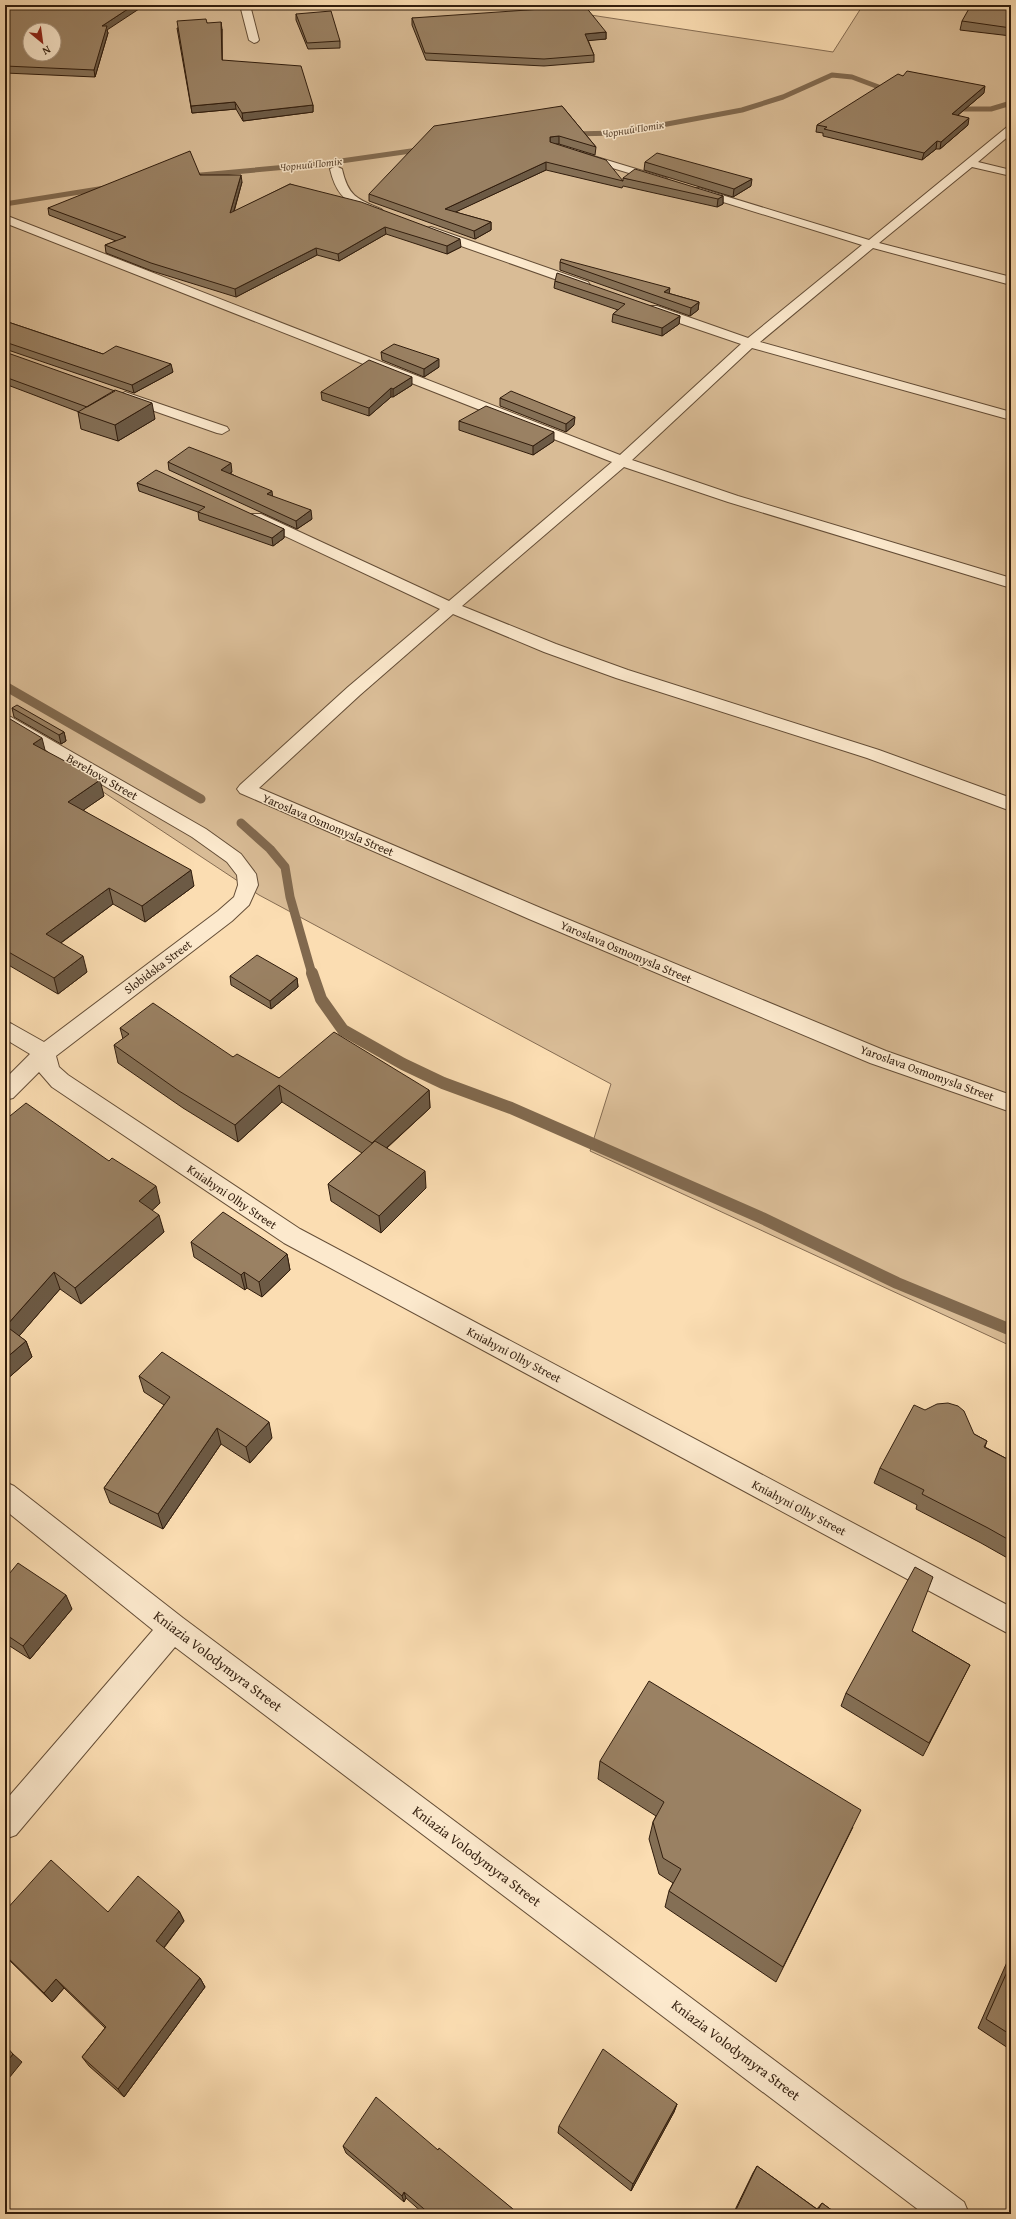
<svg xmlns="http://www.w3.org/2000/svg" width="1016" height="2219" font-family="'Gentium Book Plus',serif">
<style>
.green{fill:#d9bc96;stroke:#856c52;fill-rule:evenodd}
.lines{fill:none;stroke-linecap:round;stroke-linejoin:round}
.stream-far2{stroke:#81694e;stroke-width:5}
.stream-far1{stroke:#81694e;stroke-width:9}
.stream{stroke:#81694e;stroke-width:12}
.minor-casing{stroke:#644d36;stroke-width:2}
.minor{fill:#fce9cd;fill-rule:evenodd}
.wall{fill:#846f55;stroke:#311d0d}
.shaded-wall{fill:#6c5a45;stroke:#311d0d}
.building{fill:#9a8163;stroke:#311d0d;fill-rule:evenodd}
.labels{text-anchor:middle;stroke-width:3;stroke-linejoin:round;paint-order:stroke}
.far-water-label{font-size:11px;font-style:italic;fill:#604933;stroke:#fce9cd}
.street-label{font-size:12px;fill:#311d0d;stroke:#fce9cd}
.near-street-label{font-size:14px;fill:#311d0d;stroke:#fce9cd}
</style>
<rect width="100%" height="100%" fill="#fbddb2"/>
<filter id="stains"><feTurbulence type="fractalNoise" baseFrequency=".005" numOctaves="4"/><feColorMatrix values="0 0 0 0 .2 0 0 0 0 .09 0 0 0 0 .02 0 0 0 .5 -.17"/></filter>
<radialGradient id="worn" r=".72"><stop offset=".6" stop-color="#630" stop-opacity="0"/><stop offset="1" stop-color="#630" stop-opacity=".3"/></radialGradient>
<path class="green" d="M5,5H525L833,52L863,5H1011V1346L590,1151L611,1084L259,895L5,727ZM30,30H54V54H30Z"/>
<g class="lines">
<path class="stream-far2" d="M950,109H991L1011,103
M571,134L619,133L742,110L783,97L832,75L852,77L892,92
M190,176L320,164L425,149
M5,204L105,188"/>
<path class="stream-far1" d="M5,686L201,799
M241,823L270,849L285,867L290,897L312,974"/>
<path class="stream" d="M312,973L321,999L343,1030L403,1064L443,1083L511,1108L762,1218L897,1283L1011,1330"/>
<g class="minor-casing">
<path id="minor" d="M240,5H250L259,40L257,42L254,43L249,40Z
M1011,126V134L978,162L1011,170V176L972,167L879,243L1011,277V285L873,248L760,342L1011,412V420L752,348L632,460L738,496L1011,578V588L728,502L624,467L462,606L556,644L628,670L879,750L1011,798V811L867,758L616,678L544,652L453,614L360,695L259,788L543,909L886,1051L1011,1095V1112L870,1063L529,919L240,793L237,789L240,785L348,687L440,609L251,520L248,517L251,514H261L449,601L612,462L5,223V215L620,455L741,344L647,312L646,309L647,306H657L748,338L862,245L691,192L689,190L691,188H699L869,240L1007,127Z
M580,152L666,178L668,180L662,183L576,157L575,155Z
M336,166L342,169C348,196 357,199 381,209L383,211L381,213C375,215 369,212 363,209C343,201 335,190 330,169Z
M431,227L588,282L590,285L588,288H580L427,234L425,231L427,228Z
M125,392L227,427L229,430L222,434L217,433L120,399L118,396Z
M5,716L11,717L206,829L241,854L256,874L258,885L249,905L232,921L56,1056L59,1067L68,1075L300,1229L1011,1607V1635L284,1243L52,1087L39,1072L13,1098L5,1100V1079L30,1054L5,1039V1021L12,1024L44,1042L218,911L234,897L238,885L237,875L227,862L192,837L5,728Z
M5,1482L14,1486L183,1618L964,2202L969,2214H924L175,1647L16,1835L5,1839V1801L153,1630L5,1510Z"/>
</g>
<use href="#minor" class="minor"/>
</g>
<path class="wall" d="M5,5L107,30L108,33L95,77L5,73Z
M1011,5V36L960,30L962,21Z
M296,14L340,41V48L308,49L296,20Z
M412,18L606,32V39L588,40L594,55V62L544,66L426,60L412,25Z
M207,23L222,29V60L313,105V112L243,121L236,109L192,113L177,28Z
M903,76L984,93L958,115L968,125L940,149H936L922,160L823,136V133L816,132L817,125Z
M562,106L596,147L595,155L559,144H555L623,181V178L723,196V204L717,207L623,186L622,188L546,170L455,212L491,222V230L475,239L369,201V194Z
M645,162L751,186L733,197L644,170Z
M200,175L242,182L234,212L290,184L461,247L447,254L386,234L339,261L317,255L236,297L152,271L106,253L105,245L116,241L49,215L48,208Z
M560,262L699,302L698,310L690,316L560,270Z
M555,281L680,316L679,324L662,336L612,322L613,314L618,310L554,288Z
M5,321L103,354L173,372L134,393L5,349Z
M5,352L155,419L118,441L81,429L78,412H79L5,384Z
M381,352L439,367L424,377L382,360Z
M412,385L393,397H391L369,416L322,400L321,392Z
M500,398L574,425L566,432L500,406Z
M459,421L554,441L533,455L459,430Z
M168,462L232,472L230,473L312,519L297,529L169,470Z
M137,483L284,529V538L273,546L199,520L198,512L139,491Z
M12,708L64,732L66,741L61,744L14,717Z
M5,716L45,750L104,796L83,810L194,886L145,922L113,904L61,943L87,972L58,994L5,963Z
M230,976L297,978L298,987L271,1009L231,985Z
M120,1028L233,1057L279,1078L429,1090L430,1108L387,1148L426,1188L381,1233L331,1201L328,1184L362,1153L282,1102L238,1142L183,1108L118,1063L114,1045L123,1039Z
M5,1120L160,1203L152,1210L164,1232L81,1304L60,1289L19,1336L26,1341L32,1357L5,1381Z
M191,1242L287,1254L290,1270L262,1297L247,1288L245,1290L194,1257Z
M139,1376L272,1438L250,1463L221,1444L163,1529L110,1503L104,1488L164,1405L144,1392Z
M974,1434L987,1441L985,1447L1011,1461V1560L981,1543L916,1509L917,1505L874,1483L880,1468Z
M5,1579L72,1609L30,1659L5,1643Z
M912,1631L970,1665L923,1756L841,1706L846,1693Z
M600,1761L853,1827L776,1982L665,1907L669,1891L673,1883L659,1874L649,1839L653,1822L656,1816L598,1779Z
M5,1911L108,1912L179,1911L184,1921L164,1948L200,1978L205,1987L124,2097L89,2066L82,2057L105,2028L64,1988L52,2002L5,1956Z
M1011,1953V2050L978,2028Z
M677,2104L674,2112L631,2191L558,2133L559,2126Z
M343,2146L438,2150L519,2214H424L406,2198L404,2202L346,2153Z
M757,2166L817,2209L822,2203L837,2214H733L753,2173Z"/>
<path class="shaded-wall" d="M134,5H145L107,30L108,33L95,77L94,70L102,26Z
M221,22L222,29V67V60Z
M606,32V39L585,41V34Z
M985,86L984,93L951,121L952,114Z
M235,102L236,109L192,113L191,106Z
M313,105V112L243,121L242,113Z
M969,118L968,125L940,149L941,142Z
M559,136V144H550V137Z
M937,141L936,149L922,160L924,153Z
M546,162V170L445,217V209Z
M241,175L242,182L231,221L230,213Z
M752,179L751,186L733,197L734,189Z
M723,196V204L717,207L718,199Z
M491,222V230L475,239L474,231Z
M385,227L386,234L339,261L338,254Z
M460,239L461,247L447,254V246Z
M316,248L317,255L236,297L235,289Z
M670,288L669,295L664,292Z
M699,302L698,310L690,316L691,308Z
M680,316L679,324L662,336V328Z
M439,359V367L424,377V369Z
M171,364L173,372L134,393L132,385Z
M412,377V385L393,397V389Z
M391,388V397L369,416V408Z
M152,403L155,419L118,441L115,425Z
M575,417L574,425L566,432V424Z
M554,432V441L533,455V446Z
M231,463L232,472L222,478L221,470Z
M272,491L273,500L267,494Z
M311,510L312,519L297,529L296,521Z
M284,529V538L273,546L272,538Z
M64,732L66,741L61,744L59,735Z
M42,738L46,754L33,744Z
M100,780L104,796L72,818L68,802Z
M191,870L194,886L145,922L142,906Z
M109,888L113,904L51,950L46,934Z
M83,956L87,972L58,994L54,978Z
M297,978L298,987L271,1009L270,1001Z
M279,1085L282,1102L238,1142L235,1125Z
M429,1090L430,1108L373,1160L372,1143Z
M425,1171L426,1188L381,1233L379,1216Z
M156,1186L160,1203L144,1218L139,1201Z
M159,1215L164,1232L81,1304L75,1288Z
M287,1254L290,1270L262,1297L259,1282Z
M54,1272L60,1289L13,1343L6,1326Z
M244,1272L247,1288L245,1290L241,1275Z
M26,1341L32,1357L5,1381V1359Z
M269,1422L272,1438L250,1463L246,1447Z
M217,1428L221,1444L163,1529L158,1514Z
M66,1595L72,1609L30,1659L23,1646Z
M179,1911L184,1921L161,1951L156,1941Z
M200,1978L205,1987L124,2097L118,2089Z
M56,1979L64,1988L52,2002L44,1993Z
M13,2054L22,2062L5,2083V2064Z
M677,2104L674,2112L631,2191L633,2184Z
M404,2192L406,2198L404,2202L402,2196Z"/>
<path class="building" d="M5,5H134L102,26H107L94,70L5,66ZM30,30H54V54H30Z
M971,5H1011V28L962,21Z
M585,6L606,32L585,34L594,55L544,59L425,53L412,18Z
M331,11L340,41L307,43L296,14Z
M206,19L207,23L221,22L222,60L301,66L313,105L242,113L235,102L191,106L177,21Z
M907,71L985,86L952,114L969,118L941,142L937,141L924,153L824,129L827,127L817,125L898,74L903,76Z
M562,106L596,147L559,136L550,137V142L606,160L623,181L546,162L445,209L491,222L474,231L369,194L434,126Z
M190,151L200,175H241L230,213L290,184L361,202L460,239L447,246L385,227L338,254L316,248L235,289L151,263L105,245L126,237L48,208Z
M657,153L752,179L734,189L645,162Z
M635,169L723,196L718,199L623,178Z
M561,259L670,288L664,292L699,302L691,308L560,262Z
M557,273L680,316L662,328L613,314L625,304L555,281Z
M5,321L103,354L116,346L171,364L132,385L5,342Z
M394,344L439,359L424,369L381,352Z
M5,352L115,391L87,407L5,377Z
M369,360L412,377L393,389L391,388L369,408L321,392Z
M115,390L152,403L115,425L78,412Z
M511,391L575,417L566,424L500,398Z
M486,406L554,432L533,446L459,421Z
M189,447L231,463L221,470L272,491L267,494L311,510L296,521L168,462Z
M156,470L284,529L272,538L198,512L205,507L137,483Z
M17,705L64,732L59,735L12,708Z
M5,716L42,738L33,744L100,780L68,802L191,870L142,906L109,888L46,934L83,956L54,978L5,950Z
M257,955L297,978L270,1001L230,976Z
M153,1003L233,1057L237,1054L279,1078L334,1032L429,1090L372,1143L279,1085L235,1125L179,1091L114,1045L129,1034L120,1028Z
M26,1103L109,1161L112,1158L156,1186L139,1201L159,1215L75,1288L54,1272L6,1326L26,1341L5,1359V1120Z
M375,1141L425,1171L379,1216L328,1184Z
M223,1212L287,1254L259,1282L244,1272L241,1275L191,1242Z
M162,1352L269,1422L246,1447L217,1428L158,1514L104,1488L170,1397L139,1376Z
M948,1403L958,1406L964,1411L974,1434L987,1441L984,1447L1011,1461V1541L988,1528L922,1494L924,1490L880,1468L914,1405L925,1410L937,1404Z
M18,1563L66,1595L23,1646L5,1634V1579Z
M915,1567L933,1577L912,1631L970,1665L929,1743L846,1693Z
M649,1681L861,1810L783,1967L669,1891L681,1869L663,1858L653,1822L664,1802L600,1761Z
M51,1860L108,1912L138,1876L179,1911L156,1941L200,1978L118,2089L82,2057L106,2027L56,1979L44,1993L5,1955V1911Z
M1011,1963V2035L986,2019Z
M5,2045L13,2054L5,2064Z
M603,2049L677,2104L633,2184L559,2126Z
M376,2097L438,2150L439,2148L519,2214H430L404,2192L402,2196L343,2146Z
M757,2166L818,2210L822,2203L837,2214H734Z"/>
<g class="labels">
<g class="far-water-label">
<text transform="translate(633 129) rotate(-9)" y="4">Чорний Потік</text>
<text transform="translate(311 164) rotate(-6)" y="4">Чорний Потік</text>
</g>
<g class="street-label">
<text transform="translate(102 777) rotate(30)" y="4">Berehova Street</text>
<text transform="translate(328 825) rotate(23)" y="4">Yaroslava Osmomysla Street</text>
<text transform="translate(626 952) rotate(23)" y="4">Yaroslava Osmomysla Street</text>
<text transform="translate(158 967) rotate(-37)" y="4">Slobidska Street</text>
<text transform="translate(927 1073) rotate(20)" y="4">Yaroslava Osmomysla Street</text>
<text transform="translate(232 1197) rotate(34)" y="4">Kniahyni Olhy Street</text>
<text transform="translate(514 1355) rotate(28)" y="4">Kniahyni Olhy Street</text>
<text transform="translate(799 1508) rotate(28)" y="4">Kniahyni Olhy Street</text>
</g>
<g class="near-street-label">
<text transform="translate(218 1661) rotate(37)" y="5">Kniazia Volodymyra Street</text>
<text transform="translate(477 1856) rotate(37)" y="5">Kniazia Volodymyra Street</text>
<text transform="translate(736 2050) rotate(37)" y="5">Kniazia Volodymyra Street</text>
</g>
</g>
<rect width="1016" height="2219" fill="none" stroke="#fbddb2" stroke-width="20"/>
<rect x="6" y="6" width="1004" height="2207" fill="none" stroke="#311d0d" stroke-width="2"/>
<rect x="10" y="10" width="996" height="2199" fill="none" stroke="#311d0d"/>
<g transform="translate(42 42) rotate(151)"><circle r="19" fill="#fce9cd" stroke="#ab9780"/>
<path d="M0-3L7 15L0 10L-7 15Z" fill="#8f2418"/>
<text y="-6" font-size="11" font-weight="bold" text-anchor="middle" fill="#311d0d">N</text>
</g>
<rect width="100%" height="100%" filter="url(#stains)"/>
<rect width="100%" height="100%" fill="url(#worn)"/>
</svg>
